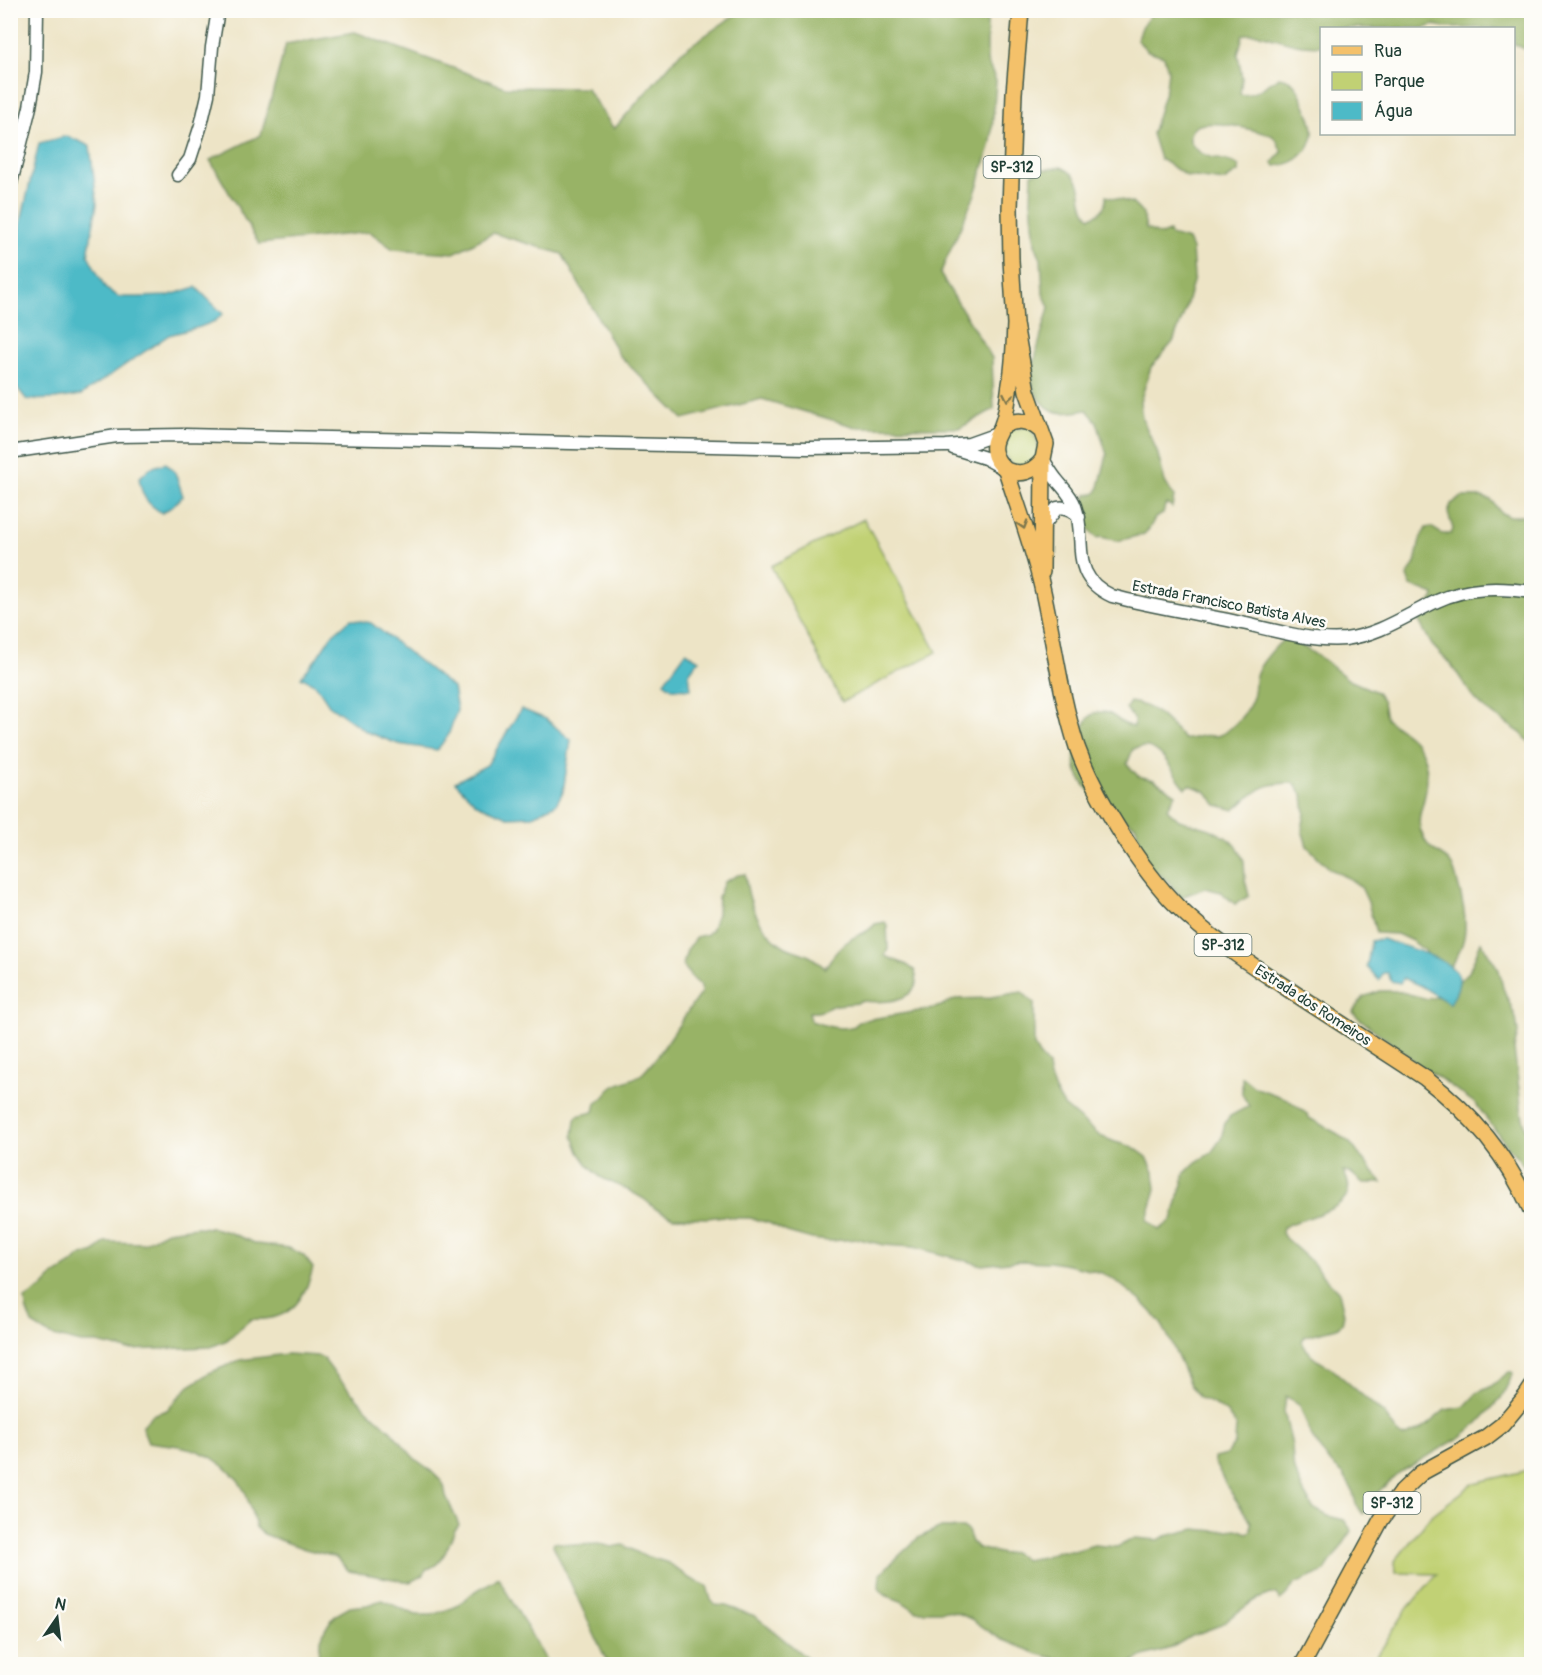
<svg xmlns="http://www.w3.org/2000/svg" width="1542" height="1675" font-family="Pangolin,sans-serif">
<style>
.green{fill:#c1d174;stroke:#708754;stroke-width:1.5}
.forest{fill:#98b366;stroke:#5c784d;stroke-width:1.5}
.water{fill:#4dbac7;stroke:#367c7e;stroke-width:1.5}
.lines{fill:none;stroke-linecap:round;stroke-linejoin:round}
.minor-casing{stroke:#3e564a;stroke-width:15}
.major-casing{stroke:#3e564a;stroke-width:18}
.minor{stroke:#fff;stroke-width:12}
.major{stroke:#f4c16b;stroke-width:15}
.oneway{stroke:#7f784d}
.labels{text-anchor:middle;stroke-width:5;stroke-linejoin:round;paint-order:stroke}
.shield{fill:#fdfcf7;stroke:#62766e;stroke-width:1.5}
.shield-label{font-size:14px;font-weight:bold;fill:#1f3d34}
.street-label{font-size:15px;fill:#1f3d34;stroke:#fdfcf7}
</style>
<rect width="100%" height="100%" fill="#fdfcf7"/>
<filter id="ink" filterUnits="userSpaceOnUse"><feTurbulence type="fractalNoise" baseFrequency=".0167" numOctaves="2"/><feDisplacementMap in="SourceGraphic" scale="12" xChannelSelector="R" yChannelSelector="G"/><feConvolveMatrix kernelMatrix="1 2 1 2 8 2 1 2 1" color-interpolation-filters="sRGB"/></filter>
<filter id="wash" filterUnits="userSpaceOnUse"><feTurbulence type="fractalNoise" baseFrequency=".008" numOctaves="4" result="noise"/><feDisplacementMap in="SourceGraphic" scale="24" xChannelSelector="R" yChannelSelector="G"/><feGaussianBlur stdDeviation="1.35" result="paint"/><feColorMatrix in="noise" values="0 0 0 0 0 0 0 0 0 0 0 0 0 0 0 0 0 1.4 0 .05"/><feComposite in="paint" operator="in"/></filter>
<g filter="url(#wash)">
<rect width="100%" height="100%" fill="#ede4c6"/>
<path class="green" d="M1029,427C1037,437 1039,445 1038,458L1028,468L1012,465C1002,454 1001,444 1006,430Z
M864,519L937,652L842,702L771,566Z
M1531,1468V1664H1372L1407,1609L1437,1574L1396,1573L1395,1561L1432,1515L1474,1483L1521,1472Z"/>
<path class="forest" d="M752,10H916L932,18L936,11H987V61L996,81L991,143L975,194L940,274L992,358L994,409L960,428L856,427L762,399L683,419L619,355L562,254L493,233L454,253L393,249L370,232L259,244L210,160L261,135L286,44L355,32L505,87L586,88L614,129L681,52L738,13Z
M1187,10L1531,11V56L1525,49L1514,44V28H1446L1435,25L1425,28H1322L1321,46C1313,45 1304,46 1296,44C1279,41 1260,30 1243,35L1238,54L1242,78L1240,94C1253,98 1267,84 1279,77C1297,80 1298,90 1305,105C1314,125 1319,139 1301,156C1294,163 1286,165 1276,166L1272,163L1282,152L1276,139L1271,135C1255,131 1199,113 1191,132C1188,139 1191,145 1196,149C1207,161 1226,157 1239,166L1238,172L1224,181L1187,176L1160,159L1152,134L1166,88L1168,71L1164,56L1148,51L1137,40L1143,25L1152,13L1163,11L1170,13Z
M1061,167C1091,180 1074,203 1090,217C1102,214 1106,207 1106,196L1132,203L1143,214L1146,229L1161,235L1169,232L1170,235L1188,240L1192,249L1194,278L1185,311L1173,342L1151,367L1140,402L1142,418L1157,451L1165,482L1174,497L1172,507L1168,504L1165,505L1163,514L1155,518L1149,529L1144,534L1118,541L1101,537L1097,538C1083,527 1081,510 1087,494H1094L1098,491L1107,455L1097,422L1087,410C1078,411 1063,415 1054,411C1045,407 1035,396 1033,386C1029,369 1045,325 1049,307L1043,293L1041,259L1035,244L1031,201L1032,174L1040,170Z
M1462,497H1482L1491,500L1501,513L1509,516H1531V744L1521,733L1486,710L1473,697L1453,667L1432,645L1416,616L1433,599L1434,595L1411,586L1407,577L1415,563L1420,540L1426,528L1431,527L1442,534H1451L1453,529L1448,513L1451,504Z
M1285,638L1291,639L1324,660L1349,680L1377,692L1383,702L1386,719C1395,726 1405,731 1412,739C1430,756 1429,781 1423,803C1420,813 1417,824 1422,834C1428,852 1441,851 1450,863C1454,867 1456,878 1458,884C1468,919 1471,945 1444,973L1431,964L1424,950L1412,941L1397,934L1376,933L1368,902L1361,887L1347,877L1330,869L1307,846L1302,830L1305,813L1303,796L1294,783C1261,783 1258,790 1234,810L1217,805L1205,791L1190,785L1186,788C1174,776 1164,749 1147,747C1143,746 1137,748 1133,749L1127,764L1138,776L1154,780L1176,794L1167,809L1179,820L1210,829L1225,837L1237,846L1244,861L1245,880L1249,896L1235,904L1221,892L1205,888L1181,897L1168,881L1149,867L1143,857L1136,826C1118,816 1086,794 1078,774C1072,761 1075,742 1082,730C1086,721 1090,712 1101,712C1114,711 1121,727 1134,727V720L1126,708L1130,702C1156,706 1167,721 1184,739C1193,740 1194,737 1202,736C1208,734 1214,738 1220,735C1233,729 1249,711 1253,697C1256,688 1253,679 1258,670C1265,658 1275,647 1285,638Z
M745,874C748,902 759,930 784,946C792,951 803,952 811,957C816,960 821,965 825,968C832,956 839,947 851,939C860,933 867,934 875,924L885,922L887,925L888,949L885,956L907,965L915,971L917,982C916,985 915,988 912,991C901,1004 874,1002 859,1001L858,1003C850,1004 840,1004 832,1006C823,1010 822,1013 809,1012L811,1021C827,1026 839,1031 855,1026L856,1024L859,1021L925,1010L941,1006L955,999L989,998L991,997L1022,992L1034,1003V1046L1039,1055L1048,1065L1049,1075L1055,1091L1064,1106L1100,1136L1115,1142L1133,1147L1147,1157L1154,1172L1156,1189L1147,1220L1159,1230L1172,1220L1185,1173L1196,1162L1211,1153L1221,1139L1225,1123L1230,1116L1249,1106L1242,1094V1077L1254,1087L1287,1099L1307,1114L1309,1118L1338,1134L1350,1143L1382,1183H1363L1351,1173L1343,1172C1366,1206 1312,1216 1289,1224L1283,1228L1282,1233L1285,1238L1313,1263L1321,1274L1339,1292L1344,1314L1342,1323L1337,1328L1305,1336L1302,1341L1304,1346L1315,1359L1330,1367L1385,1415L1399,1435L1403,1437L1422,1429L1445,1410L1464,1407L1477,1393L1490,1387L1509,1372H1512L1513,1374L1501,1398L1478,1423L1461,1437L1400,1472L1377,1493L1363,1514L1356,1504L1352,1489L1343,1474L1331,1464L1312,1438L1300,1406L1286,1396L1284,1412L1292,1445L1293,1463L1298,1479L1304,1493L1313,1508L1328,1516L1344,1520L1352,1531L1325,1571L1295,1584L1285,1596L1280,1600L1276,1595L1270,1594L1255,1600L1218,1626L1191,1636L1171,1648L1144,1656L1129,1664H1104L1093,1661L1058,1659L1038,1654L1001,1639L971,1619L958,1613L946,1611H916L901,1601L885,1595L879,1588L880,1574L884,1570L918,1538L939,1528H963L968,1531L972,1542L978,1548L1003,1554L1013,1552L1025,1560L1043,1557L1058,1551H1074L1094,1545L1117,1547L1135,1538L1158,1540L1166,1536L1195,1529L1216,1531L1237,1529L1247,1533L1251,1531V1522L1228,1488L1214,1462V1458L1226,1455L1235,1443L1236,1426L1227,1413L1214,1404L1199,1398L1190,1385L1170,1340L1162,1325L1152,1312L1141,1301L1116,1281L1102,1273L1068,1265L1050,1262L1017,1261L982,1265L913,1247L884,1245L859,1239L829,1241L812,1239L787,1232L769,1223L750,1218H734L724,1216L707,1218L673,1217L656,1209L644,1199L630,1191L600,1177L588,1165L579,1152L573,1136L575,1120L577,1116L594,1112L596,1103C604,1100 606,1092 613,1087C622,1081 635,1080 643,1073C666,1050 681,1018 701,993V986L691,977L683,965L687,950L696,937L708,934V932L711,931L717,914L718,897L724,882L738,875Z
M1481,942L1499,970L1503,988L1516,1018L1518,1033L1514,1049L1522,1114L1526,1130L1531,1135V1174L1501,1138L1476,1104L1435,1075L1419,1066L1407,1055L1356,1016L1353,1012L1363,997L1380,991H1397L1428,999L1444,995L1469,972Z
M197,1227L213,1228L228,1232L257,1244L289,1248L303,1255L313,1268C304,1302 289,1322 251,1319L227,1340L211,1347L128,1350L97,1343H81L50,1335L32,1324L26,1308L25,1299L43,1287L54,1275L72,1264L79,1257L95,1252L105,1242L144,1243L167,1231Z
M287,1354L318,1356L323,1358L334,1373L366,1408L391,1431L415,1459L429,1469L441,1481L444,1485L446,1496L459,1525L455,1530C448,1544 444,1566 426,1569L424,1575L410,1582L349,1571L336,1557L305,1549L263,1534L256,1527L246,1494L238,1480L225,1467L211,1457L196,1450L179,1446L148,1442L142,1427L152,1415L167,1410L189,1386L201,1379L207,1374L240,1360Z
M554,1542L576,1545L600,1544L612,1547L623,1545L642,1555L669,1563L689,1578L707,1586L711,1600L715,1605L726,1606L755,1616L814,1664H608L553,1545Z
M498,1577L548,1664H317L320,1642L326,1627L336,1615L350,1607L367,1605L382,1600L416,1615H432L455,1607L474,1592L495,1580Z"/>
<path class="water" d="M67,136L90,146L97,204L88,255L106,289L119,297H138L167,296L196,287L223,314L215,321L200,327L169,335L81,395L55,399L27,400L14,384L11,374V265L39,143Z
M166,463L175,472L183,496L170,508L162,513C146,503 142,497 139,478L150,468Z
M351,619L371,623L453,688L457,710L448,736L437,750L398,744L367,732L329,705L316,685L301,677L316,659L331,636Z
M686,652L699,660L689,673L691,689L672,688L664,682Z
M521,709L546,719L571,740L563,792L556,804L533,816L508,817L477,804L455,782L487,765Z
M1382,939C1399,945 1455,959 1459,978C1460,987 1454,996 1450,1004L1421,986L1403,978L1400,983L1391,981L1388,973H1383L1379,980L1367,967L1371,941Z"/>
</g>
<g filter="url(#ink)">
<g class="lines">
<g class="minor-casing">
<path id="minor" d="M178,175L190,159L201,125L208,95L212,47L218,10
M10,187L30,107L36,72L37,10
M953,448L985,458L1003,468
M10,452L117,436L185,435L808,448L946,446L969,444L997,434
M1043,459C1047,466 1051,473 1056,479C1063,488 1071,495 1075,506C1088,542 1067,575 1112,596C1153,607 1195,613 1237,622C1270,629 1311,642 1345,639C1379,635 1407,615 1437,601C1468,587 1499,587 1532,592
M1043,526L1057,508C1066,506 1073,510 1079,517"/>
</g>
<g class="major-casing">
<path id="major" d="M1021,10L1014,93L1010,208L1011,260L1015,324L1027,391L1046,444L1043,459L1042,572
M1015,324C1014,344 1014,364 1010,384C1008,397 1007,413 1002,425C999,434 992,440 994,451C995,459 1000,464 1006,470C1018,508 1033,547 1042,587C1054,640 1060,695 1077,747C1095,797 1141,870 1178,907C1212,940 1252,965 1291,991C1336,1020 1380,1049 1425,1078C1473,1115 1507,1155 1532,1212
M1002,427C1016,418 1028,420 1040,430
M1006,470C1021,476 1034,472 1043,459
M1303,1664L1381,1520L1401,1492L1421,1473L1485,1438L1502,1425L1526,1396L1532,1387"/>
</g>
<use href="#minor" class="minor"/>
<use href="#major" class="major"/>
</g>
<defs><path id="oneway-chevron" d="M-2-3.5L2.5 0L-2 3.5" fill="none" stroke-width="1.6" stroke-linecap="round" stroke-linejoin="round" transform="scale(1.5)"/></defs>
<g class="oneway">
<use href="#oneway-chevron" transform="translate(1008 397) rotate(101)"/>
<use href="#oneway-chevron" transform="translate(1023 525) rotate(73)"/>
</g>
</g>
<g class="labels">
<g class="shield">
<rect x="983.5" y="156" width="57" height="22" rx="4.5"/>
<rect x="1194.5" y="934" width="57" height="22" rx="4.5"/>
<rect x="1363.5" y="1492" width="57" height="22" rx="4.5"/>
</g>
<g class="shield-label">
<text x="1012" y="172">SP-312</text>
<text x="1223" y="950">SP-312</text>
<text x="1392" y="1508">SP-312</text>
</g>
<g class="street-label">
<text transform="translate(1229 604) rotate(11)" y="5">Estrada Francisco Batista Alves</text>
<text transform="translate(1313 1005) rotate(33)" y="5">Estrada dos Romeiros</text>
</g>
</g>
<rect width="1542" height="1675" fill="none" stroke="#fdfcf7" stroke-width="36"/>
<rect x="1320" y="27" width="195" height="108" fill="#fdfcf7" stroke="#a4b0a9" stroke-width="1.5"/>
<rect x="1332" y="46" width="30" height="9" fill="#f4c16b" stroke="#a4b0a9" stroke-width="1.5"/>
<text x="1374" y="57" font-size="18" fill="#1f3d34">Rua</text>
<rect x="1332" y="72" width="30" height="18" fill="#c1d174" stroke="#a4b0a9" stroke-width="1.5"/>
<text x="1374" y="87" font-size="18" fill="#1f3d34">Parque</text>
<rect x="1332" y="102" width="30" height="18" fill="#4dbac7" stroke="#a4b0a9" stroke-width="1.5"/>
<text x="1374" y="117" font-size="18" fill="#1f3d34">Água</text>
<g transform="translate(57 1618) rotate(14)" stroke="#fdfcf7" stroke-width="4.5" paint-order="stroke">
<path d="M0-4.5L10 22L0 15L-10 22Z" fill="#1f3d34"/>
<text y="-9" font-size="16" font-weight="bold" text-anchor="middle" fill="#1f3d34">N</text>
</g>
</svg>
